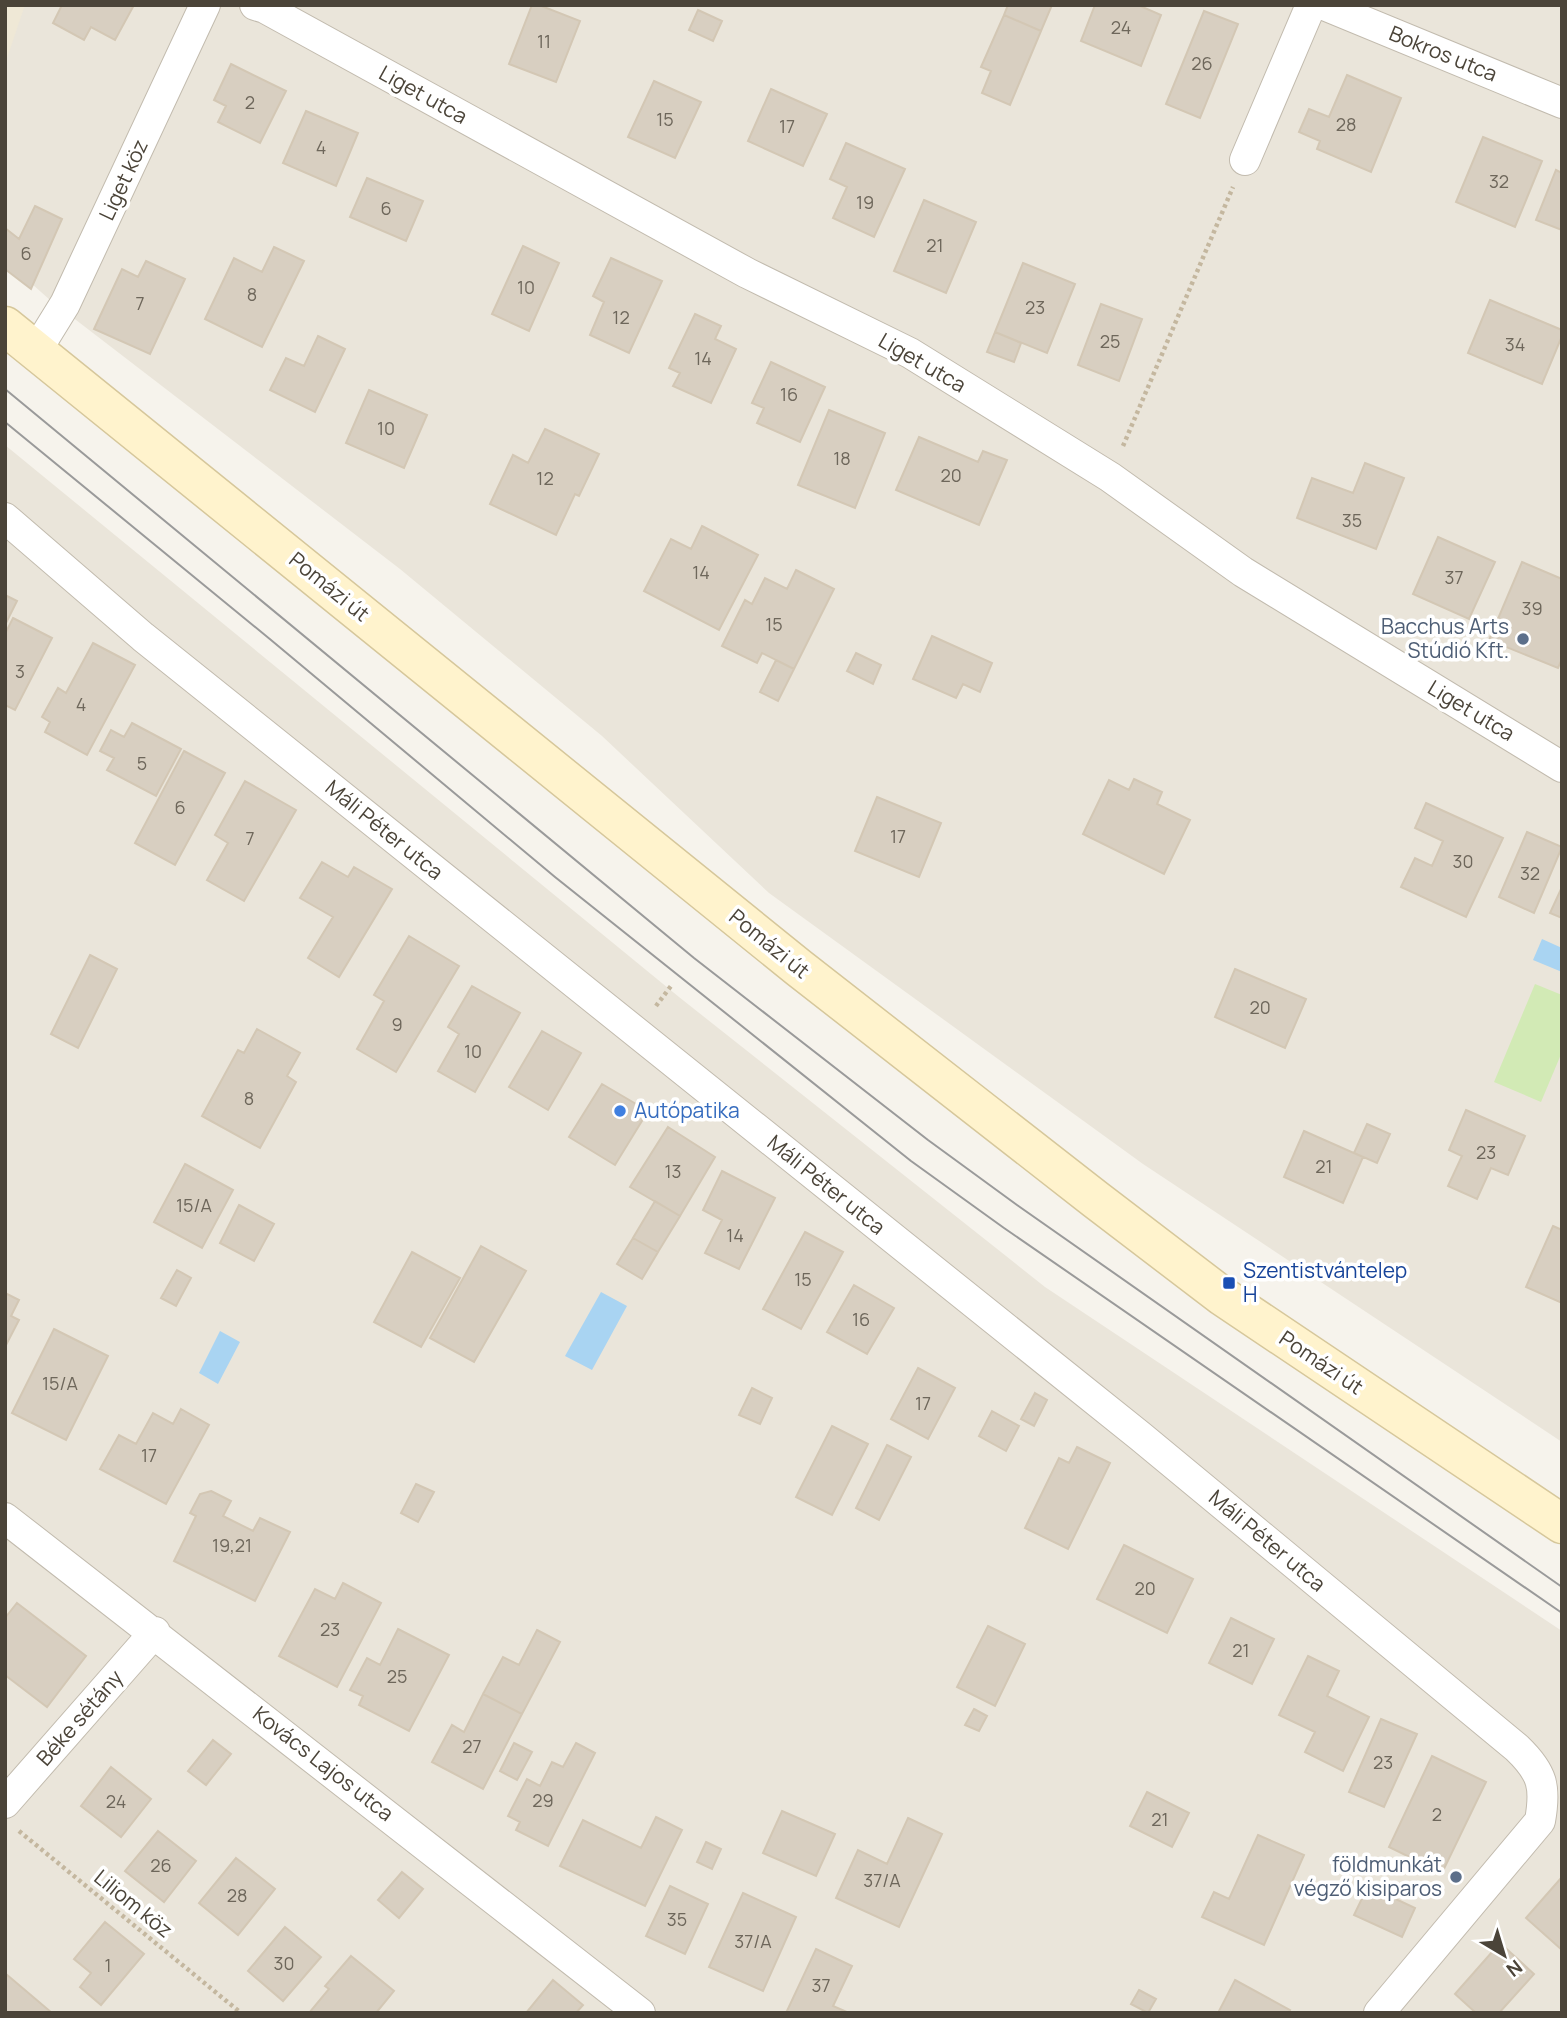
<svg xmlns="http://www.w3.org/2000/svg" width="1567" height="2018" font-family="Manrope,sans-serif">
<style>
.residential{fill:#eae5da}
.education{fill:#efe8d6}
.green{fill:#d2eab5}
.water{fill:#a9d4f2}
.building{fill:#d8cfc1;stroke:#d3c7b4;stroke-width:2}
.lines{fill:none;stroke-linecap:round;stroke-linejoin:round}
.minor-casing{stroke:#c2bbae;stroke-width:32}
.secondary-casing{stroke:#d6c79b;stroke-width:41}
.path{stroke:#c4b79f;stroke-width:4.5;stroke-dasharray:3.5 3.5;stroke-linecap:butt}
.minor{stroke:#fff;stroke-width:30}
.secondary{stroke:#fff3cd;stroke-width:38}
.tram{stroke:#9a9a9a;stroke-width:2}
.service-dot{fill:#5c6f8a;stroke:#fff;stroke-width:2.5}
.shop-dot{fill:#3f7fe0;stroke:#fff;stroke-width:2.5}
.transit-dot{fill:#1a4fb4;stroke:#fff;stroke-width:2.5}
.labels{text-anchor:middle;stroke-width:7;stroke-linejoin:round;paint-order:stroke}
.number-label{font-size:18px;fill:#6e675b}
.street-label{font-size:21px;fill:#4b4439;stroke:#fff}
.service-label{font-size:21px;fill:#4e5e75;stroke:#fff;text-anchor:end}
.shop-label{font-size:21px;fill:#366cbe;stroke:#fff;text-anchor:start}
.transit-label{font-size:21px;fill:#164399;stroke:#fff;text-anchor:start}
</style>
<rect width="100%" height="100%" fill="#f6f3ec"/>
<path class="residential" d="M5,5H1562V1442L1143,1164L769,893L602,736L400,569L50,300L5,260Z
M5,445L679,997L1045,1287L1562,1631V2013H5Z"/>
<path class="education" d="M5,5H25L5,64Z"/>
<path class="green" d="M1535,984L1562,995V1052L1541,1102L1494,1082Z"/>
<path class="water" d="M1542,939L1562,948V972L1533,960Z
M601,1292L627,1306L592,1370L565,1356Z
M220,1331L240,1342L218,1384L199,1373Z"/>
<path class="building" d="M62,5H134L115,40L91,27L84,40L53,23Z
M532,5H539L580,21L556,82L509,64Z
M1008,5H1052L1041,31L1004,15Z
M1095,5H1138L1161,15L1141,66L1081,41Z
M698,10L722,21L713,41L689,30Z
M1204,11L1238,24L1200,118L1166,104Z
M1004,15L1041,31L1010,105L982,93L991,71L981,67Z
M231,64L286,91L260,143L218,122L226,106L214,100Z
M1347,75L1401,98L1371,172L1317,149L1320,141L1299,132L1309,109L1329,117Z
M654,81L701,102L675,158L628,137Z
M771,89L827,114L803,166L748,141Z
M306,111L358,133L336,186L283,163Z
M1483,137L1542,161L1515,227L1456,202Z
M846,143L905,169L874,237L833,218L847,187L830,179Z
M1556,170L1562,173V230L1536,220Z
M367,178L423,201L406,241L350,217Z
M924,200L976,222L946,293L894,271Z
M35,206L62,219L31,289L5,269V228L19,239Z
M523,246L559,263L529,331L492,314Z
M274,247L304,261L262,347L205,319L234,258L262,272Z
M611,258L662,281L629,353L590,335L604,302L593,296Z
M146,261L185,279L150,354L94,329L122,269L138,277Z
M1023,263L1075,284L1047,353L995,332Z
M1490,300L1562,330V336L1542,384L1468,353Z
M1101,304L1142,319L1119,381L1078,365Z
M695,314L721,326L715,339L736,349L711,403L673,386L680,373L669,368Z
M995,332L1021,343L1014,362L987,352Z
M318,336L345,349L315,412L270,390L286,358L304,366Z
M771,362L825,387L800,442L757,423L764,408L752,403Z
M369,390L427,415L404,468L346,443Z
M829,410L885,433L855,508L798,485Z
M545,429L599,454L579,496L575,494L556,535L490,504L513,455L528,463Z
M919,437L978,462L983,451L1007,460L979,525L896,490Z
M1365,463L1404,478L1376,549L1297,518L1312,478L1353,493Z
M702,526L758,555L719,630L644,591L671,539L691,549Z
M1438,537L1495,562L1469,619L1413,594Z
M1522,562L1562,579V659L1558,668L1489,640Z
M796,570L834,589L794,669L762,653L757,663L722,646L745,600L752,604L765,578L787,589Z
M5,595L17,601L5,625Z
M13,618L52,638L15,710L5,705V634Z
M932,636L992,663L980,692L963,684L956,698L913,679Z
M93,643L135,665L87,755L45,732L50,722L42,717L58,688L66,693Z
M856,653L881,665L873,684L847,671Z
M776,660L794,669L778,701L760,692Z
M132,723L181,749L156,796L107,770L114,758L100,751L111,730L124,737Z
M184,751L225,773L175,865L135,843Z
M1134,779L1162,792L1157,804L1190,820L1164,874L1083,834L1109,780L1129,790Z
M245,781L296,810L244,901L207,880L228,843L215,835Z
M877,797L941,823L919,877L855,851Z
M1426,803L1503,838L1466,917L1401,887L1415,858L1432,866L1443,841L1415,828Z
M1527,832L1562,847L1534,913L1499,897Z
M322,862L348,877L354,867L392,889L339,977L308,958L333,917L300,898Z
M1562,887V918L1550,913Z
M409,936L459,966L396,1072L357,1049L384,1001L374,995Z
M90,955L117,969L78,1048L51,1034Z
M1235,969L1306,999L1285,1048L1215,1017Z
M472,986L520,1013L475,1092L438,1071L459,1034L448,1027Z
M257,1029L300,1053L287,1076L296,1082L260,1148L202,1116L238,1050L244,1053Z
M542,1031L581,1053L548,1110L509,1087Z
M602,1084L648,1111L615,1165L569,1137Z
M1466,1110L1525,1136L1508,1175L1491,1168L1477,1199L1448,1186L1462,1156L1449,1150Z
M1367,1124L1390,1134L1377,1163L1354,1153Z
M668,1127L715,1157L680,1216L630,1187Z
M1304,1131L1363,1157L1343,1203L1284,1177Z
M185,1164L233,1190L202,1248L154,1222Z
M722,1171L775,1198L739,1269L705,1253L722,1220L703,1210Z
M655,1201L680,1216L658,1252L633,1238Z
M239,1205L274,1224L254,1261L220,1243Z
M1553,1226L1562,1230V1303L1526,1287Z
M805,1232L843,1252L801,1329L763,1309Z
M633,1238L658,1252L642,1279L617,1264Z
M481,1246L526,1271L474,1362L430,1338Z
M412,1252L460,1278L421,1347L374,1322Z
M177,1270L191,1278L176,1306L161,1298Z
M854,1285L894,1308L867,1354L827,1332Z
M5,1293L19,1300L11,1316L19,1320L5,1347Z
M54,1329L108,1356L66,1440L12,1413Z
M918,1368L955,1388L928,1439L891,1419Z
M752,1388L772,1398L760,1424L739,1415Z
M1035,1393L1047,1400L1034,1426L1021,1419Z
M181,1409L209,1425L166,1504L100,1469L119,1435L136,1444L153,1413L173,1424Z
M992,1411L1019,1426L1006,1451L979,1436Z
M832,1426L868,1444L832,1515L796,1497Z
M887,1445L911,1457L879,1520L856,1508Z
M1077,1447L1110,1463L1068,1549L1025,1528L1059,1458L1069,1463Z
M416,1484L434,1492L418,1522L401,1513Z
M211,1491L231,1501L223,1516L253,1531L260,1518L290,1532L255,1601L174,1561L196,1516L190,1513L200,1494Z
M1124,1545L1193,1579L1167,1633L1097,1599Z
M343,1583L381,1603L337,1687L279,1656L315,1589L335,1599Z
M17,1603L86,1656L47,1707L5,1675V1618Z
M1231,1618L1274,1639L1252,1684L1209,1663Z
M988,1626L1025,1644L995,1706L957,1687Z
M398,1629L449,1655L409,1731L359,1705L363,1696L350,1690L367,1658L380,1665Z
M537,1630L560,1642L522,1714L483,1694L503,1657L519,1665Z
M1308,1656L1339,1671L1327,1696L1369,1717L1343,1771L1305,1752L1315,1732L1279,1715Z
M483,1694L522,1714L483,1789L432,1762L452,1725L464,1732Z
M974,1709L987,1716L979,1731L965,1725Z
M1381,1719L1417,1734L1384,1807L1349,1792Z
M213,1740L231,1754L206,1785L188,1771Z
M514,1743L532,1752L517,1780L500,1771Z
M576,1743L595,1753L548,1846L516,1830L520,1822L508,1816L527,1779L540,1786L552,1762L563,1767Z
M1432,1756L1486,1782L1442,1873L1389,1847Z
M111,1767L151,1799L121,1837L81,1806Z
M1147,1792L1189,1813L1172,1847L1130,1826Z
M782,1811L835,1834L816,1876L763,1853Z
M656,1817L682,1830L645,1906L560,1866L583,1820L641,1848Z
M908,1818L942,1834L899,1927L836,1898L858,1850L887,1864Z
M158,1831L196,1861L164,1902L125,1871Z
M1258,1835L1304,1855L1264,1945L1202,1917L1214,1892L1229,1899Z
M706,1842L721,1849L712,1869L697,1862Z
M236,1858L275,1889L238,1935L199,1903Z
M402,1872L423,1889L399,1918L378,1900Z
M1562,1877V1950L1526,1918Z
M670,1886L708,1904L685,1954L646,1936Z
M1368,1886L1415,1908L1402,1937L1354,1915Z
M743,1893L796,1917L763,1991L709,1967Z
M105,1922L144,1954L101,2005L80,1987L91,1973L74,1959Z
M285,1927L321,1957L283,2001L248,1971Z
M1500,1943L1534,1974L1499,2013H1476L1455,1994Z
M816,1949L852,1966L833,2006L849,2013H786Z
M351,1956L394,1991L376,2013H309L329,1989L325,1986Z
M6,1974L52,2013H5Z
M553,1980L583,2005L576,2013H526Z
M1235,1980L1290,2010L1288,2013H1218Z
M1139,1990L1156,1999L1148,2013L1131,2004Z"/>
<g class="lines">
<g class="minor-casing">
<path id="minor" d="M255,5L265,8L747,273L910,353L1110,477L1243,572L1562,767
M1324,5L1562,103
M1245,160L1311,5
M36,351L65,304L205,5
M5,518L143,637L1140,1436L1517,1748C1543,1773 1546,1787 1540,1821L1379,2013
M5,1518L640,2013
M5,1803L155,1632"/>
</g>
<g class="secondary-casing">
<path id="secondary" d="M5,326L799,968L1095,1199L1222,1296L1562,1524"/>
</g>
<path class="path" d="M1123,446L1233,187
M656,1006L671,986
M19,1831L241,2013"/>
<use href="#minor" class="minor"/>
<use href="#secondary" class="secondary"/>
<path class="tram" d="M5,389L694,958L928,1140L1017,1205L1562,1587
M5,422L271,640L555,877L911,1161L1004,1228L1562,1613"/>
</g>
<g class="service-dot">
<circle cx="1523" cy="639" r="7"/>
<circle cx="1456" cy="1877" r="7"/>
</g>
<circle class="shop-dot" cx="620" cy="1111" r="7"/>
<rect class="transit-dot" x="1222" y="1276" width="14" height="14" rx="3.5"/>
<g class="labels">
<g class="number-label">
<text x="1121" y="34">24</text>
<text x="544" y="48">11</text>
<text x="1202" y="70">26</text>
<text x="250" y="109">2</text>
<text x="665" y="126">15</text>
<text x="1346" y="131">28</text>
<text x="787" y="133">17</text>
<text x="321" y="154">4</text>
<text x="1499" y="188">32</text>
<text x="865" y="209">19</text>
<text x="386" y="215">6</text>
<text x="935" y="252">21</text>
<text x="26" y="260">6</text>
<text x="526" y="294">10</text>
<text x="252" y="301">8</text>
<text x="140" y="310">7</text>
<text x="1035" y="314">23</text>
<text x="621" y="324">12</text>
<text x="1110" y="348">25</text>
<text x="1515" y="351">34</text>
<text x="703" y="365">14</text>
<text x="789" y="401">16</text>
<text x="386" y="435">10</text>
<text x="842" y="465">18</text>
<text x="951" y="482">20</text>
<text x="545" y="485">12</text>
<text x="1352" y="527">35</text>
<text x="701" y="579">14</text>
<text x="1454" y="584">37</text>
<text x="1532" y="615">39</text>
<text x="774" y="631">15</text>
<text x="20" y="678">3</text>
<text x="81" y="711">4</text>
<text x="142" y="770">5</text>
<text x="180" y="814">6</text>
<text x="898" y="843">17</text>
<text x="250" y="845">7</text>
<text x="1463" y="868">30</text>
<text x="1530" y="880">32</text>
<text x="1260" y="1014">20</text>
<text x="397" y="1031">9</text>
<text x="473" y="1058">10</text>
<text x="249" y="1105">8</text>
<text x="1486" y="1159">23</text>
<text x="1324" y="1173">21</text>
<text x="673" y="1178">13</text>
<text x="194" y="1212">15/A</text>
<text x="735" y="1242">14</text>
<text x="803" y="1286">15</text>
<text x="861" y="1326">16</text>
<text x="60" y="1390">15/A</text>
<text x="923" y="1410">17</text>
<text x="149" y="1462">17</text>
<text x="232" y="1552">19,21</text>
<text x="1145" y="1595">20</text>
<text x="330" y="1636">23</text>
<text x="1241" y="1657">21</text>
<text x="397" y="1683">25</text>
<text x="472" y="1753">27</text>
<text x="1383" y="1769">23</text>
<text x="543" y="1807">29</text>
<text x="116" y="1808">24</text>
<text x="1437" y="1821">2</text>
<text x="1160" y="1826">21</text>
<text x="161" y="1872">26</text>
<text x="882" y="1887">37/A</text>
<text x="237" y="1902">28</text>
<text x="677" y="1926">35</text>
<text x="753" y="1948">37/A</text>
<text x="284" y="1970">30</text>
<text x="108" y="1972">1</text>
<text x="821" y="1992">37</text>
</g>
<g class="street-label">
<text transform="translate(1443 54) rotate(22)" y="7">Bokros utca</text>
<text transform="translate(423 95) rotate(29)" y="7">Liget utca</text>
<text transform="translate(124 180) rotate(-65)" y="7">Liget köz</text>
<text transform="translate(922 363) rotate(30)" y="7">Liget utca</text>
<text transform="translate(329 587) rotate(39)" y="7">Pomázi út</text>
<text transform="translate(1471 711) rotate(31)" y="7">Liget utca</text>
<text transform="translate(384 830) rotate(39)" y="7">Máli Péter utca</text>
<text transform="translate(769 944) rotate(39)" y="7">Pomázi út</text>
<text transform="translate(826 1185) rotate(39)" y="7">Máli Péter utca</text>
<text transform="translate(1321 1363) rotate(34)" y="7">Pomázi út</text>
<text transform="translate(1267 1541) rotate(40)" y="7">Máli Péter utca</text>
<text transform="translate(80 1718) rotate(-49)" y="7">Béke sétány</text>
<text transform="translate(323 1764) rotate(38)" y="7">Kovács Lajos utca</text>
<text transform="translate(133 1904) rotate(39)" y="7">Liliom köz</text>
</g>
<g class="service-label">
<text x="1509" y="634">Bacchus Arts<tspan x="1509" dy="24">Stúdió Kft.</tspan></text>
<text x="1442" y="1872">földmunkát<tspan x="1442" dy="24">végző kisiparos</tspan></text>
</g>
<g class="shop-label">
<text x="634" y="1118">Autópatika</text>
</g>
<g class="transit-label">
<text x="1243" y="1278">Szentistvántelep<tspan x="1243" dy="24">H</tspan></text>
</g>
</g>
<rect width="1567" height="2018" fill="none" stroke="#4b4439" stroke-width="14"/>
<g transform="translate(1504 1955) rotate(142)" stroke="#ffffff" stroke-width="5" paint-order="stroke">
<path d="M0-5L12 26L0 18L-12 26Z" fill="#4b4439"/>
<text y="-10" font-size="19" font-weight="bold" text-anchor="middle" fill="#4b4439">N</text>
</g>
</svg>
